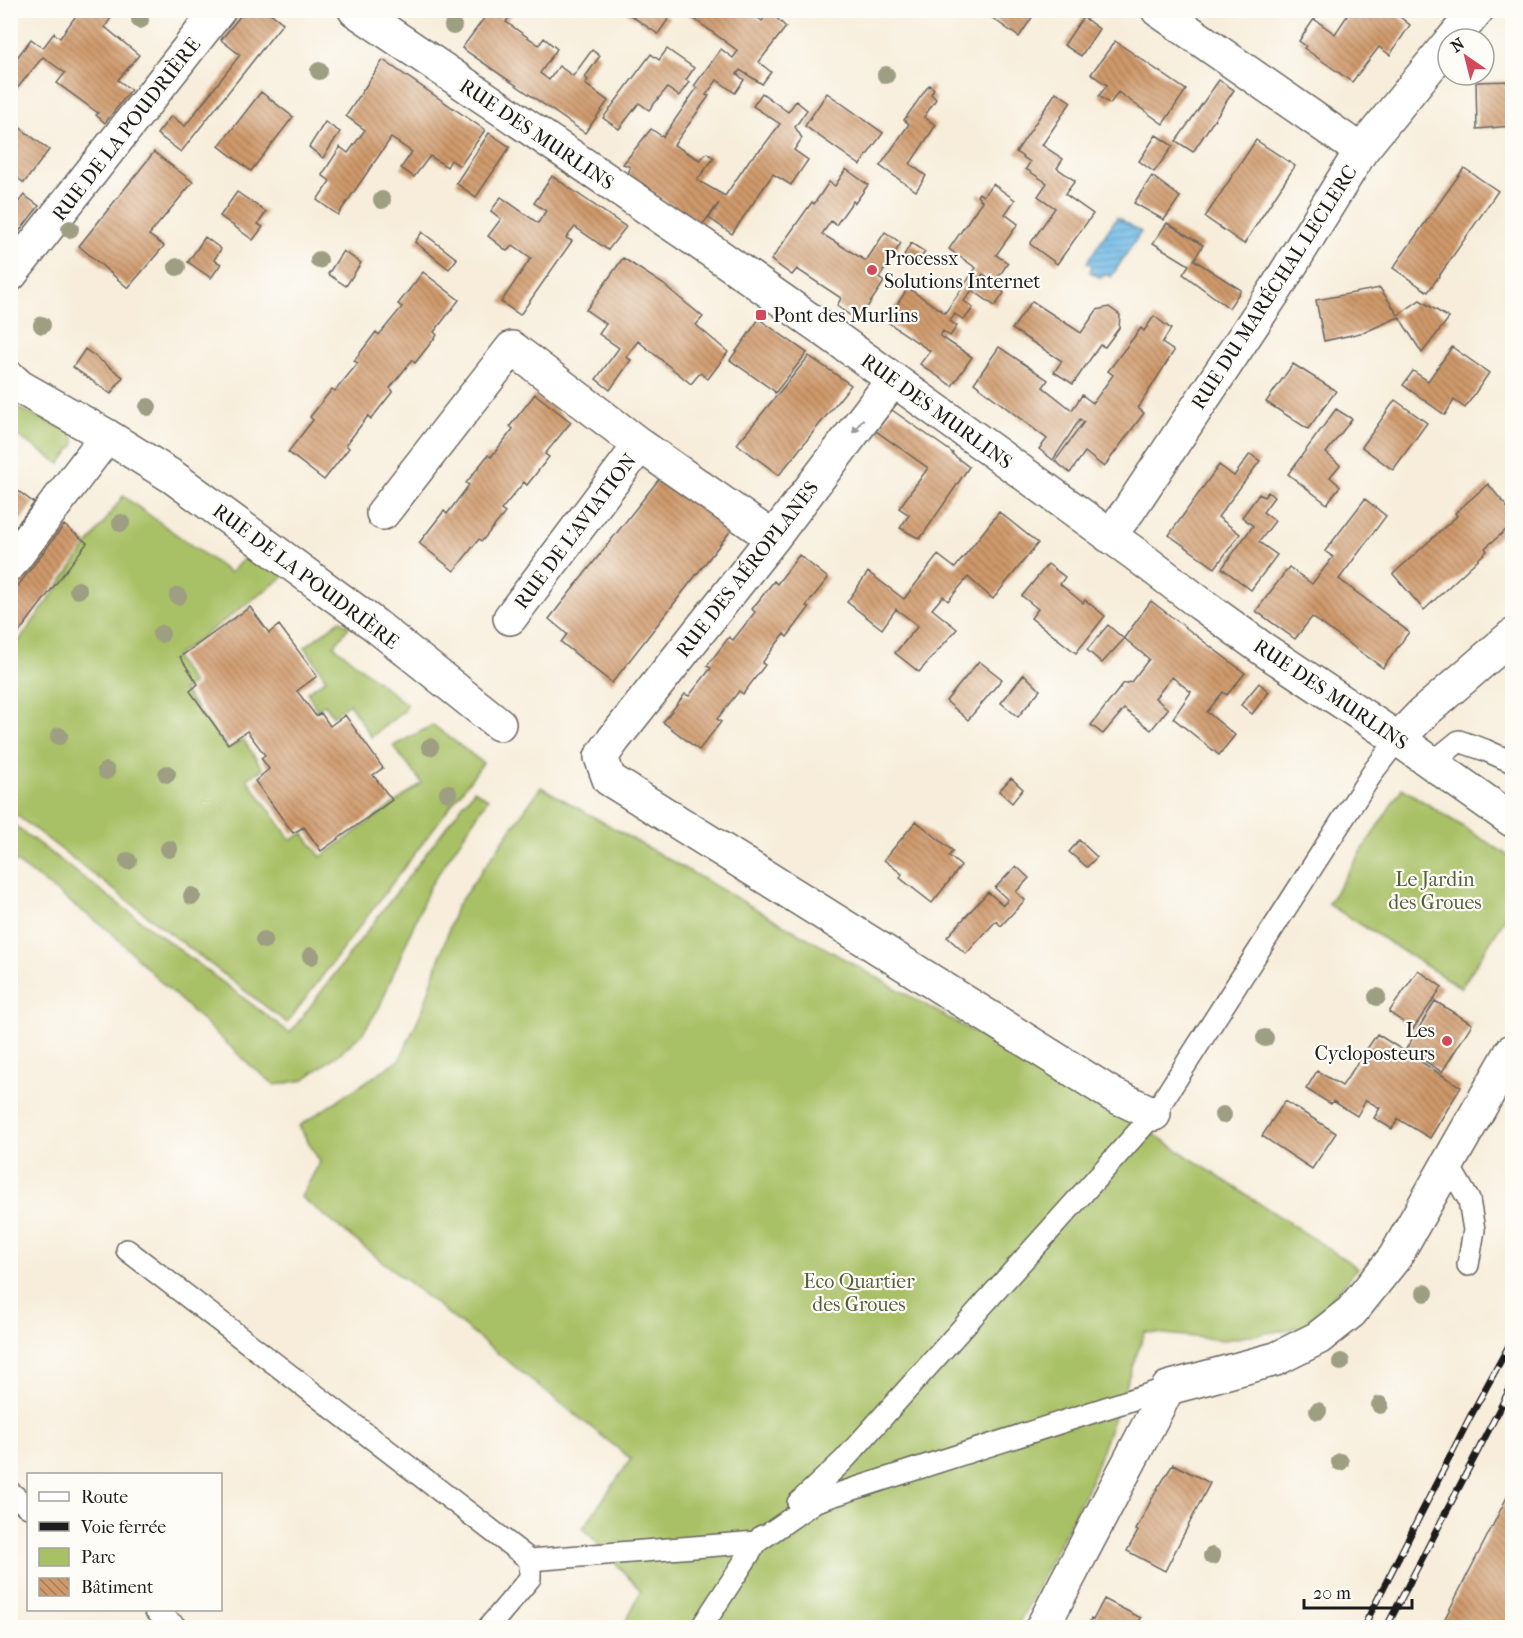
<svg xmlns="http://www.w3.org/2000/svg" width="1523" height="1638" font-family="'IM FELL French Canon',serif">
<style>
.green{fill:#a9c166;stroke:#626e41;stroke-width:1.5}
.water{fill:url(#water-rules);stroke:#446a80;stroke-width:1.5}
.building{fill:url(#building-back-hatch)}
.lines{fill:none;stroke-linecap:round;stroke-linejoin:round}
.lane-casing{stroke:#69655e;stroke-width:24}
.street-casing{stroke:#69655e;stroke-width:36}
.lane{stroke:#fff;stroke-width:21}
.street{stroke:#fff;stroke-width:33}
.rail-casing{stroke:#1c1c1c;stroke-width:7}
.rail{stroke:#fdfcf7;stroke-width:4.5;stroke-dasharray:14;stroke-linecap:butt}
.tree{fill:#9d9e82}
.oneway{fill:#999}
.poi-dot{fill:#d1495b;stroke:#fdfcf7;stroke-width:2}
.labels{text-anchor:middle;stroke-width:4.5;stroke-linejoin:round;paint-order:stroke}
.street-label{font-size:20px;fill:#1c1c1c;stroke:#fdfcf7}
.poi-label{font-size:20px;fill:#1c1c1c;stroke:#fdfcf7;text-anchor:start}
.park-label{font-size:20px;fill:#545e3a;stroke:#fdfcf7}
</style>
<defs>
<pattern id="water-rules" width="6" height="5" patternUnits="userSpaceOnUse" patternTransform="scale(1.5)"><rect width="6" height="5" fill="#6cb7e5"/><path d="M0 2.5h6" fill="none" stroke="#5894b9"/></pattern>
<pattern id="building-back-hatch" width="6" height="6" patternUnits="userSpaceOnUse" patternTransform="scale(1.5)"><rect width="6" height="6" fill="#cf996b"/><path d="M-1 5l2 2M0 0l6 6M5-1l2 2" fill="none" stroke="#a77c57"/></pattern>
</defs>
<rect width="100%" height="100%" fill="#fdfcf7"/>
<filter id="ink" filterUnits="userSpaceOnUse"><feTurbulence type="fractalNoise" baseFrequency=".0167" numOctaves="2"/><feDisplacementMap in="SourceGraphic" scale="12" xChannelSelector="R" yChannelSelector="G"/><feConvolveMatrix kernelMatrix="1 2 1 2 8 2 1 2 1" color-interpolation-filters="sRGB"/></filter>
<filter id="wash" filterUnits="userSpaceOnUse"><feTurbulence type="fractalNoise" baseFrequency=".008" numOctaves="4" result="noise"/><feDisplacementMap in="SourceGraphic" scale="24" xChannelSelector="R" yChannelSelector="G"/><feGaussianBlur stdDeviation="1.35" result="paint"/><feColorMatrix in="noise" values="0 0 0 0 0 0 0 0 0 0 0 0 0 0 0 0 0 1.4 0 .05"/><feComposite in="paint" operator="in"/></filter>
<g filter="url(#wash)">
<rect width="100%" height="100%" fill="#f7edda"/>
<path class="green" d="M16,407L69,431L74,437L75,444L60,464L11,431V416Z
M123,496L230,573L251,551L286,575L175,657L193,684L183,690L228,749L243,739L263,769L247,779L291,840L303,833L321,857L422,783L393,746L433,725L483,763L287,1023L11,811V652Z
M340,620L349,627L334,646L406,704L404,711L371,737L349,703L333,716L325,704L317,710L307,692L326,679L305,647Z
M541,787L1155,1135L1358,1268L1308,1326L1224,1340L1145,1332L1090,1483L1017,1627H623L641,1591L583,1528L631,1459L301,1197L320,1162L299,1126L400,1059L424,1006L456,907Z
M1402,788L1512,858V907L1461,988L1328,904Z
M474,790L488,799L430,886L379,1008L362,1034L339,1054L303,1080L275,1085L251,1066L162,983L112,933L11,858V823L290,1033Z"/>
<path class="water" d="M1117,217L1141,232L1111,277L1105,274L1101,278L1090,272L1092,265L1087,262Z"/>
<g id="blocks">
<path class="building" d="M80,10H116L105,27L139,55L118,80L131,90L105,123L96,115L98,113L57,83L65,73L43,57L10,97V67L31,39L43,48L54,33L60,38Z
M245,10H266L283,23L181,152L157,134L171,116L185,126L240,55L221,40Z
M490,10L502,18L507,10H514L506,22L539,45L544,38L557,49L540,73L549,80L559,66L573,76L592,50L600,56L585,77L588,80L585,84L608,101L585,133L462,48Z
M629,10H658L669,18L658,34L627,13Z
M682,10H747L762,21L769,11L786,27L759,62L771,72L762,84L740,70L737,74L744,80L735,93L717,80L706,95L709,96L674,145L700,160L707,153L714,158L697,180L725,196L750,159L762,148L780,124L753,106L762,93L788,112L796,101L807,110L795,127L802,138L794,150L808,160L791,185L773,174L732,234L709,218L719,203L702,225L643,187L628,176L630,167L623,164L651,129L663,137L697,88L694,86L721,49L733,58L738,51Z
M981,10H1037L1019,37Z
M1351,10H1391L1410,25L1390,55L1379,47L1352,82L1304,48L1306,46L1299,41L1314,19L1335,34Z
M1083,17L1099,29L1081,56L1064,45Z
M1115,41L1186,90L1163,124L1118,92L1110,104L1099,96L1107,85L1091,74Z
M667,49L694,68L686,80L689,82L679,96L667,88L649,110L639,103L619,129L603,118L651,54L659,60Z
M383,60L485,130L460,166L451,160L447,167L430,156L414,177L401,168L412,152L391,138L338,215L317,200L330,181L322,175L340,147L348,153L365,130L346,116Z
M1219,80L1234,90L1193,152L1176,141Z
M1512,81V126L1477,129L1476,82Z
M929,85L934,89L931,94L936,99L924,117L936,125L910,164L926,176L916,191L880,166L909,124L904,120Z
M261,92L293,117L251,171L219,146Z
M1056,92L1071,102L1042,145L1063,159L1057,168L1075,181L1065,194L1093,214L1057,264L1030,244L1055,208L1038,196L1047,183L1026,169L1030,162L1016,152Z
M827,93L883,133L860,165L805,126Z
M10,120L49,150L24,183L10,172Z
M325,122L340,132L323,158L309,147Z
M489,133L510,147L476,197L456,183Z
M1156,135L1173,146L1154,172L1139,161Z
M1256,140L1295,166L1244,244L1205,217Z
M154,152L193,182L149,235L164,246L128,288L79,246Z
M1464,168L1498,191L1428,292L1393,268Z
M846,169L868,185L855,203L853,201L836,225L831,221L822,234L866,261L885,232L901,243L879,278L884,282L858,321L837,306L841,298L797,269L792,275L771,260L812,202L814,204L829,182L835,186Z
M552,176L626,227L608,250L575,227L566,238L572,241L520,315L501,302L531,258L513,245L507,251L488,236L501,219L491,211L501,197L538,223L546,211L534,203Z
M1152,176L1180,197L1164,220L1134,203Z
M993,184L1015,200L1005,214L1018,224L996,255L1008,263L995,282L983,274L981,277L1004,293L995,306L972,290L964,301L973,308L964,320L955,314L950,321L957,326L950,336L943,331L940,336L972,357L952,386L920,364L930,351L886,321L908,288L945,313L976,268L949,249L982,201L977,196L979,193L983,196Z
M237,192L266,212L258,224L263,227L253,240L220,216Z
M24,195L39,206L19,232L10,225V213Z
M1167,223L1203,245L1194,260L1241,290L1229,308L1183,274L1189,265L1153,243Z
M422,232L457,259L449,269L415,242Z
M205,237L221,249L214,260L221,264L211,278L188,262Z
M911,243L925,252L916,265L904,255Z
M343,251L361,263L346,286L328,274Z
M623,258L663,284L703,317L696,325L728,352L708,379L700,373L691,384L638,341L626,357L631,360L610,390L596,379L619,348L599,334L606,324L586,310Z
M423,272L459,300L434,332L437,335L415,363L412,360L390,388L393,391L371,419L368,416L346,445L349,448L324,480L288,452L313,420L310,417L332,389L335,391L358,363L354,361L376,332L379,335L402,307L398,304Z
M1380,288L1398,315L1420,300L1449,318L1422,353L1399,317L1365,332L1324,341L1316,300Z
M1032,301L1081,333L1097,310L1109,307L1120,315L1119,328L1105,347L1100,345L1073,384L1054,372L1062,361L1012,329Z
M1154,316L1171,329L1162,343L1174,351L1138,408L1144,413L1104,467L1085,452L1070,473L1055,461L1084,422L1080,419L1053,460L1039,449L1047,439L974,383L999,347L1048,380L1043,387L1072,410L1082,395L1093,403L1113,375L1108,371L1141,328L1144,331Z
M759,319L807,353L775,393L774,391L730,360Z
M1452,347L1489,373L1465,408L1454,400L1445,415L1403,385L1413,371L1428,381Z
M85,349L123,377L111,394L73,367Z
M809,356L851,385L779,475L737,444Z
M1293,364L1336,391L1308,429L1266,402Z
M535,394L571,422L545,454L549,457L527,485L524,482L501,510L505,513L482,541L479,539L454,571L419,543L444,511L447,514L469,485L466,483L488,455L491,457L513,429L510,426Z
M1395,400L1427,423L1393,470L1362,447Z
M1336,409L1352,419L1326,453L1340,465L1330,477L1340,486L1327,504L1288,474Z
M892,410L953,453L952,454L969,467L920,539L900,528L909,515L899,508L928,468L876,431Z
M1250,454L1260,461L1218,517L1240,534L1215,568L1169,535L1219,465L1234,476Z
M663,474L732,529L612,683L561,642L567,634L549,619Z
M1488,484L1512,513V525L1485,548L1487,551L1424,610L1393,574L1457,516L1455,513Z
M13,487L34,503L10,534V490Z
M1268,492L1274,497L1263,512L1275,521L1259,542L1277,555L1251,590L1222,568L1253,526L1242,517L1259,494L1264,497Z
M1365,499L1386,516L1339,579L1409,632L1383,668L1312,617L1295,639L1256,611L1289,567L1312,584L1333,557L1325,551Z
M999,512L1038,543L993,599L968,577L948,601L943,596L932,609L957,629L919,672L895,653L918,626L896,609L882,629L847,602L868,572L904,599L938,555L955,568Z
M64,525L87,543L10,644V596Z
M799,555L828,578L806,606L809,608L787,637L784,634L762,663L765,665L743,694L739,691L717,719L721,722L699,750L663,722L685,694L689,696L711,668L707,666L729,637L733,640L755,612L752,609L774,581L777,584Z
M1048,564L1065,577L1060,584L1083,603L1085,600L1105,616L1076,653L1031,618L1038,609L1022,596Z
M1151,601L1245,673L1227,695L1223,692L1207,712L1235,735L1219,755L1173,718L1191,692L1172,677L1155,698L1168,709L1151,730L1124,709L1103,734L1091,725L1123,684L1131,682L1149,659L1124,638Z
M250,607L269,633L279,625L317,676L297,691L316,716L321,713L330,726L345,715L383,768L373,775L392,800L321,851L304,827L293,833L255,781L269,769L261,758L265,755L247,731L228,744L190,691L198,684L180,657Z
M1108,625L1124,639L1102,663L1087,650Z
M979,661L1002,679L968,720L946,701Z
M1024,674L1040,690L1018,717L1001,703Z
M1259,683L1269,692L1252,714L1241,705Z
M1011,778L1023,789L1012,803L999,791Z
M916,821L953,851L949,856L961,866L932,903L900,878L902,874L884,860Z
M1079,840L1097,857L1087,867L1069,852Z
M1016,866L1029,878L1016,892L1025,900L1001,926L996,921L966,954L947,937L988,892L1003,905L1008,900L995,888Z
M1418,970L1442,987L1413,1029L1389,1012Z
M1435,1001L1472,1024L1442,1072L1406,1049Z
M1377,1034L1461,1087L1430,1138L1398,1119L1392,1129L1374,1118L1380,1108L1366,1100L1357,1116L1333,1101L1331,1104L1306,1089L1317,1071L1342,1086Z
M1285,1101L1336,1133L1312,1169L1262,1136Z
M1173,1464L1210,1483L1165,1571L1127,1551L1138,1531L1136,1530L1159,1485H1160Z
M1512,1487V1628H1440L1493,1525Z
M1104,1599L1141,1618L1136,1628H1086L1091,1619L1093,1620Z"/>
</g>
</g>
<g filter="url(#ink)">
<use href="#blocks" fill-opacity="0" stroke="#69655e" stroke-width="1.5"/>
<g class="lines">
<g class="lane-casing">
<path id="lane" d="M1432,763L1459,741L1485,750L1512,762
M1448,1164L1469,1200L1474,1230L1468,1265
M127,1250L530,1560L757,1542L816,1501L1168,1388
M10,1492L28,1507
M798,1503L844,1460L1154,1114L1375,769L1398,739
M155,1610L177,1628
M488,1628L530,1578V1560
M701,1628L757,1542L762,1536"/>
</g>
<g class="street-casing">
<path id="street" d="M355,10L716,254L833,336L1134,553L1201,604L1263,649L1398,739L1512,820
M1158,10L1361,151
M1453,39L1477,10
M10,275L219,10
M10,378L20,387L107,436L173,477L375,625L499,724
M893,380L773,538L614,739L601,757L609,779L1113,1095L1154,1114
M383,513L512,348L640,445L773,538
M1109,536L1129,510L1276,289L1361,151L1448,44
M10,564L107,436
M510,618L640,445
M1398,739L1422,714L1512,636
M1042,1628L1168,1388L1276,1359L1318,1338L1351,1312L1395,1257L1512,1051"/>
</g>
<use href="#lane" class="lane"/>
<use href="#street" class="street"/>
<g class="rail-casing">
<path id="rail" d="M1363,1628L1470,1417L1512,1340
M1386,1628L1512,1385"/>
</g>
<use href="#rail" class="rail"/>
</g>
<g class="tree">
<circle cx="140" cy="20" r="9"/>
<circle cx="453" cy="26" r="9"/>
<circle cx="319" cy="71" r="9"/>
<circle cx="886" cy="75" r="9"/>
<circle cx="382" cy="200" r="9"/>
<circle cx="70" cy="229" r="9"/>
<circle cx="319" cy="260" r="9"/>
<circle cx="177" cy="267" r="9"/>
<circle cx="42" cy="325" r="9"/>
<circle cx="148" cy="407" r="9"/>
<circle cx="121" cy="523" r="9"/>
<circle cx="78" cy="590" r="9"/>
<circle cx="178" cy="596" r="9"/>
<circle cx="161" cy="634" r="9"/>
<circle cx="59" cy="736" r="9"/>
<circle cx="430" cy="747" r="9"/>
<circle cx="106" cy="771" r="9"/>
<circle cx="167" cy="774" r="9"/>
<circle cx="448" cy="793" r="9"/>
<circle cx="169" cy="849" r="9"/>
<circle cx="128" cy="861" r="9"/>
<circle cx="192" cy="896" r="9"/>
<circle cx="264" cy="940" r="9"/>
<circle cx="311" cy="956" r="9"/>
<circle cx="1377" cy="997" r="9"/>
<circle cx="1265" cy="1038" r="9"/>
<circle cx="1223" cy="1115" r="9"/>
<circle cx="1425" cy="1293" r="9"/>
<circle cx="1341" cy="1362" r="9"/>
<circle cx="1380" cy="1405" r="9"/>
<circle cx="1318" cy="1411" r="9"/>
<circle cx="1340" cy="1462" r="9"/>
<circle cx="1212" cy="1556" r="9"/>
</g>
<defs><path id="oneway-solid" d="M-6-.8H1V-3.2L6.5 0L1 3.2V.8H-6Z" transform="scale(1.5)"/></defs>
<use class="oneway" href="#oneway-solid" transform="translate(858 426) rotate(127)"/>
</g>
<g class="poi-dot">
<circle cx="872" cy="270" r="6"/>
<rect x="755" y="309" width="12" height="12" rx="3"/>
<circle cx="1447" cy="1041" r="6"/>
</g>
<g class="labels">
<g class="street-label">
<text transform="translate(126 129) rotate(-52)" y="7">RUE DE LA POUDRIÈRE</text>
<text transform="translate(537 134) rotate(34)" y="7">RUE DES MURLINS</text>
<text transform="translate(1274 287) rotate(-57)" y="7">RUE DU MARÉCHAL LECLERC</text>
<text transform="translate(937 411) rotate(36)" y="7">RUE DES MURLINS</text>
<text transform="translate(575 531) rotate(-53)" y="7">RUE DE L'AVIATION</text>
<text transform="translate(747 569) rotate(-52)" y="7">RUE DES AÉROPLANES</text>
<text transform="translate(306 576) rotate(37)" y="7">RUE DE LA POUDRIÈRE</text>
<text transform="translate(1331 694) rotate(34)" y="7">RUE DES MURLINS</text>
</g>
<g class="poi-label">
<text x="884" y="265">Processx<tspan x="884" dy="23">Solutions Internet</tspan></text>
<text x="773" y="322">Pont des Murlins</text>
<text x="1435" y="1037" text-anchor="end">Les<tspan x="1435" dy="23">Cycloposteurs</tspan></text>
</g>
<g class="park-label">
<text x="1435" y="886">Le Jardin<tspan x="1435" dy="23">des Groues</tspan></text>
<text x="859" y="1288">Eco Quartier<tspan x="859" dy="23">des Groues</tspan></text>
</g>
</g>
<rect width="1523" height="1638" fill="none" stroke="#fdfcf7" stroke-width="36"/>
<rect x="27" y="1473" width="195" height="138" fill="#fdfcf7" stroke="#a3a29f" stroke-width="1.5"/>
<rect x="39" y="1492" width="30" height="9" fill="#ffffff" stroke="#a3a29f" stroke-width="1.5"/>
<text x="81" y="1503" font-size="18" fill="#1c1c1c">Route</text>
<rect x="39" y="1522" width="30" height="9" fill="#1c1c1c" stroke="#a3a29f" stroke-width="1.5"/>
<text x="81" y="1533" font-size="18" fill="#1c1c1c">Voie ferrée</text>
<rect x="39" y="1548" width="30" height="18" fill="#a9c166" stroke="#a3a29f" stroke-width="1.5"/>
<text x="81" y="1563" font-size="18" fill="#1c1c1c">Parc</text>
<rect x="39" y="1578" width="30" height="18" fill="url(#building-back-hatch)" stroke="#a3a29f" stroke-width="1.5"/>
<text x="81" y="1593" font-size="18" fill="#1c1c1c">Bâtiment</text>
<g transform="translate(1466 57) rotate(325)"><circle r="28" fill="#fdfcf7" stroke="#a3a29f" stroke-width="1.5"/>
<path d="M0-4.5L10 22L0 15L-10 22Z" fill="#d1495b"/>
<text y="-9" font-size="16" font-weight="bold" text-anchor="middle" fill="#1c1c1c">N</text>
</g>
<path d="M1304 1599v9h108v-9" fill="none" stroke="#1c1c1c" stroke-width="3"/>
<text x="1313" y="1599" font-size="18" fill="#1c1c1c" stroke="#fdfcf7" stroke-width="4.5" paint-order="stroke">20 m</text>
</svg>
